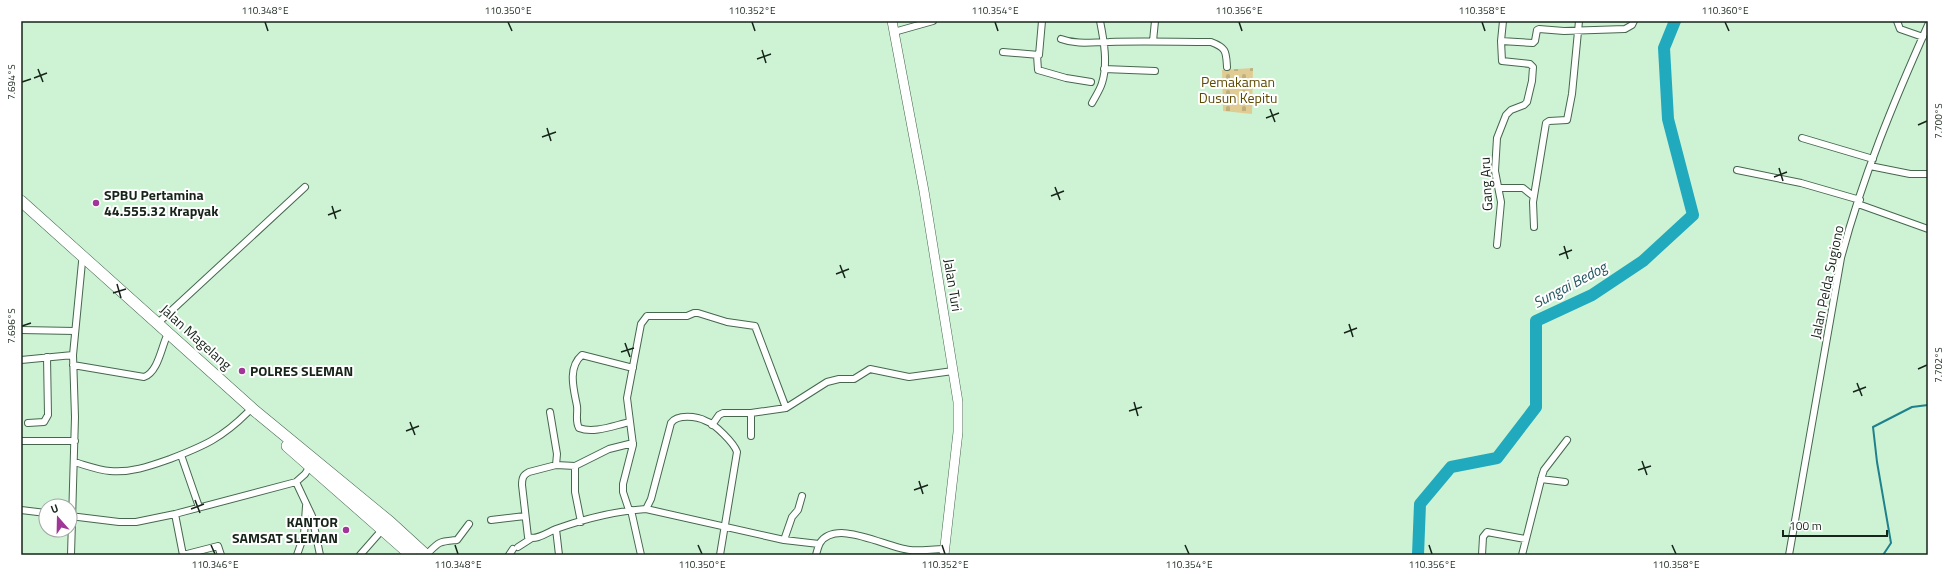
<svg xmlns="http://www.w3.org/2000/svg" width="1949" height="576" font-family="'Titillium Web',sans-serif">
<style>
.cemetery{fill:url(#cemetery-stones)}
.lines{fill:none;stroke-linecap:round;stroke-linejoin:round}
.stream{stroke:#1e818c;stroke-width:2}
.river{stroke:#21a9bd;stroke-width:12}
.minor-casing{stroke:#46674e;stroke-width:8}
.secondary-casing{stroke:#46674e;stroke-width:10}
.trunk-casing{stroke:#46674e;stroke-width:12}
.minor{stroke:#fff;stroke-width:6}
.secondary{stroke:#fff;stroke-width:9}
.trunk{stroke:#fff;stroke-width:11}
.ticks{fill:none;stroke:#162419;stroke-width:1.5}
.poi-dot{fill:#a03697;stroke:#fff;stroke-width:1.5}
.labels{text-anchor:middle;stroke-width:4;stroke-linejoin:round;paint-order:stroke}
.park-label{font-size:14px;fill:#5e4a02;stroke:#fff}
.street-label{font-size:14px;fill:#162419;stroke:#fff}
.poi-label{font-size:14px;font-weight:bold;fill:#162419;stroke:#fff;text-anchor:start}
.water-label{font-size:15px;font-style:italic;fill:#245760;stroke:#fff}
.neatline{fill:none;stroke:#162419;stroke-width:1.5}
.ticks-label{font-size:10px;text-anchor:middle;fill:#162419}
</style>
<defs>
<pattern id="cemetery-stones" width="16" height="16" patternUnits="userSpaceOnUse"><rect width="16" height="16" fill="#e0cc92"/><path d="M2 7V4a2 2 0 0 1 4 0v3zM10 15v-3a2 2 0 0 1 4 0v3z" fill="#bfaf7d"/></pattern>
</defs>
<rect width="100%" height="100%" fill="#cdf3d4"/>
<path class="cemetery" d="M1253,68L1252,114L1223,111L1222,70Z"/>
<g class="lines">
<path class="stream" d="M1883,555L1891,543L1877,462L1873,427L1912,407L1928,405"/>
<path class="river" d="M1418,555L1420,504L1451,467L1497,458L1536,407V321L1592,295L1643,261L1693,215L1668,119L1664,48L1675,21"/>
<g class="minor-casing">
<path id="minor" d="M1897,21L1900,29L1923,37
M894,32L933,21
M1061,39C1077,45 1093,42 1109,42C1143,41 1177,42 1211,42C1227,48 1226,52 1227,67
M1153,41L1155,21
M1501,41L1503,21
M1003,52L1039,55L1042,21
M1037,55L1038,70L1066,78L1091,82
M1104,69L1155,71
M1092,103C1095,97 1100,90 1102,83C1108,64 1104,41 1100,21
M1802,138L1873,159
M1870,166L1910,174H1928
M1737,170L1801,183L1860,200
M1499,188H1523L1533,196
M1858,204L1928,229
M1534,227L1533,202L1546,123L1549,121L1567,120L1572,94L1579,21
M1497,245L1501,202L1495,171L1497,138L1506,115L1511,110L1524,105L1527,102L1532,81L1533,67L1530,64L1502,61L1501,41L1533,43L1535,41L1537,30L1539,29L1564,31L1625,29L1632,25L1634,21
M158,323L305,187
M21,330L75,331
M21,360L73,355L82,262
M73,365L144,377C157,373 161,350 166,338
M550,412L557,454L556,465
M630,422C615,425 594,434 579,428C575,421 578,414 577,406C574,390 567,368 582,355L633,368
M28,423L44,422L48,415L47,357
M712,425L719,415L723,413H751L786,408L827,382L839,379H854L870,369L909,377L953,371
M751,436V413
M21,441H75
M633,443L609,449L575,466L556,465L529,472C523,475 522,478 522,485L528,537C536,541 548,532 556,529C584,519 616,511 646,509L651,499L671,423C677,414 697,416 706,421C715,424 734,443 737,452L720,555
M181,455L199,507
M74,462C85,465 98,470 110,471C131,473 150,466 170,459C204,446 222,438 248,412
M575,466V492L581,522
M1541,479L1565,482
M296,482L312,516L320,555
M646,509L784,540L819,544
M21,510L46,513
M629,510L623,492V484L633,445L627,398L641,324L647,316H687L694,313H698L727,322L755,326L786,408
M631,510L641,555
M175,514L183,555
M70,516L119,522H136L175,514L296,482L305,474L310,466
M491,520L525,516
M556,529L559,555
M784,540L792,517L798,510L802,496
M518,547L532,538
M71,555L75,417L73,355
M183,555L218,546L221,555
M297,555L304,535L306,506
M360,555L382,530
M426,555C440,541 438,542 457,540L469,524
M509,555L513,549
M816,555C817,551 818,547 820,543C836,518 887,548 910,550C921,551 933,549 944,549
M1482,555L1483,537L1487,532L1525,539
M1522,555L1542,476L1544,470L1567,440
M1789,555L1841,258C1862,178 1894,101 1928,25"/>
</g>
<g class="secondary-casing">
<path id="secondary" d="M892,21L924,191L958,402V432L944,555"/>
</g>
<g class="trunk-casing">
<path id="trunk" d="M21,201L255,411L390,522L426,555
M287,446L411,555"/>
</g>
<use href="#minor" class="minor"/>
<use href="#secondary" class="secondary"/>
<use href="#trunk" class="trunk"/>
</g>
<path class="ticks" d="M265,22L268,31M508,22L512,31M752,22L755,31M995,22L998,31M1239,22L1242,31M1482,22L1485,31M1725,22L1729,31M762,50L766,63M757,59L771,54M38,69L43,82M34,78L47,73M22,82L31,79M1270,109L1275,122M1266,118L1279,113M1918,125L1927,121M547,128L551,141M542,137L556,132M1779,168L1783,181M1774,177L1787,172M1055,187L1060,200M1051,196L1064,191M332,206L336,219M328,215L341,210M1564,246L1568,259M1559,255L1572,250M840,265L845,278M836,274L849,269M117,284L121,298M113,293L126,289M1349,324L1353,337M22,326L31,323M1344,333L1357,328M625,343L630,357M621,352L634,348M1918,369L1927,365M1857,383L1862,396M1853,392L1866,387M1134,402L1138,416M1129,411L1142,407M410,422L415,435M406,431L419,426M1642,461L1647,475M1638,470L1651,466M919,481L923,494M914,490L928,485M195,500L200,513M191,509L204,504M211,545L215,554M455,545L458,554M698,545L702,554M942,545L945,554M1185,545L1189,554M1429,545L1432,554M1672,545L1676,554"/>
<g class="poi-dot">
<circle cx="96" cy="203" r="4"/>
<circle cx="242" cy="371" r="4"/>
<circle cx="346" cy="530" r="4"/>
</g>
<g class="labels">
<g class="park-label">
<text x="1238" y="87">Pemakaman<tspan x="1238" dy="16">Dusun Kepitu</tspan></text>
</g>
<g class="street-label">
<text transform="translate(1486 184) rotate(-93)" y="5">Gang Aru</text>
<text transform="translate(1827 282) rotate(-78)" y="5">Jalan Pelda Sugiono</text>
<text transform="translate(953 285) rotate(81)" y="5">Jalan Turi</text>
<text transform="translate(196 337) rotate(42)" y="5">Jalan Magelang</text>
</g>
<g class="poi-label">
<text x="104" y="200">SPBU Pertamina<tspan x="104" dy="16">44.555.32 Krapyak</tspan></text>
<text x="250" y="376">POLRES SLEMAN</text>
<text x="338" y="527" text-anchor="end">KANTOR<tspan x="338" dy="16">SAMSAT SLEMAN</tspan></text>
</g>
<g class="water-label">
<text transform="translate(1570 285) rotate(-28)" y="5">Sungai Bedog</text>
</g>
</g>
<rect width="1949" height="576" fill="none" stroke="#ffffff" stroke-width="44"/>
<g transform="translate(58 518) rotate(340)"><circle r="19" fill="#ffffff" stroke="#a2a7a3"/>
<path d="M0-3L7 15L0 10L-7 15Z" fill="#a03697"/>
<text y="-6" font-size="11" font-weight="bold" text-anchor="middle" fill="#162419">U</text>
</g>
<path d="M1783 530v6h104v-6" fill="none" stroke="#162419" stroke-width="2"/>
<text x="1789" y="530" font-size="12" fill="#162419" stroke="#ffffff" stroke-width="3" paint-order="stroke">100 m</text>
<rect x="22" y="22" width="1905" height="532" class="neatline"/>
<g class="ticks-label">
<text x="265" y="14">110.348°E</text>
<text x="508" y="14">110.350°E</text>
<text x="752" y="14">110.352°E</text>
<text x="995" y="14">110.354°E</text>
<text x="1239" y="14">110.356°E</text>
<text x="1482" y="14">110.358°E</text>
<text x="1725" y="14">110.360°E</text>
<text transform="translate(11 82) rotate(-90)" y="4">7.694°S</text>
<text transform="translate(1938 121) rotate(-90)" y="4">7.700°S</text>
<text transform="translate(11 326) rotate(-90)" y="4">7.696°S</text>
<text transform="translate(1938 365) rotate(-90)" y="4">7.702°S</text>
<text x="215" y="568">110.346°E</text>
<text x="458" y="568">110.348°E</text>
<text x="702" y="568">110.350°E</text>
<text x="945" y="568">110.352°E</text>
<text x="1189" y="568">110.354°E</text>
<text x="1432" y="568">110.356°E</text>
<text x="1676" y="568">110.358°E</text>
</g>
</svg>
